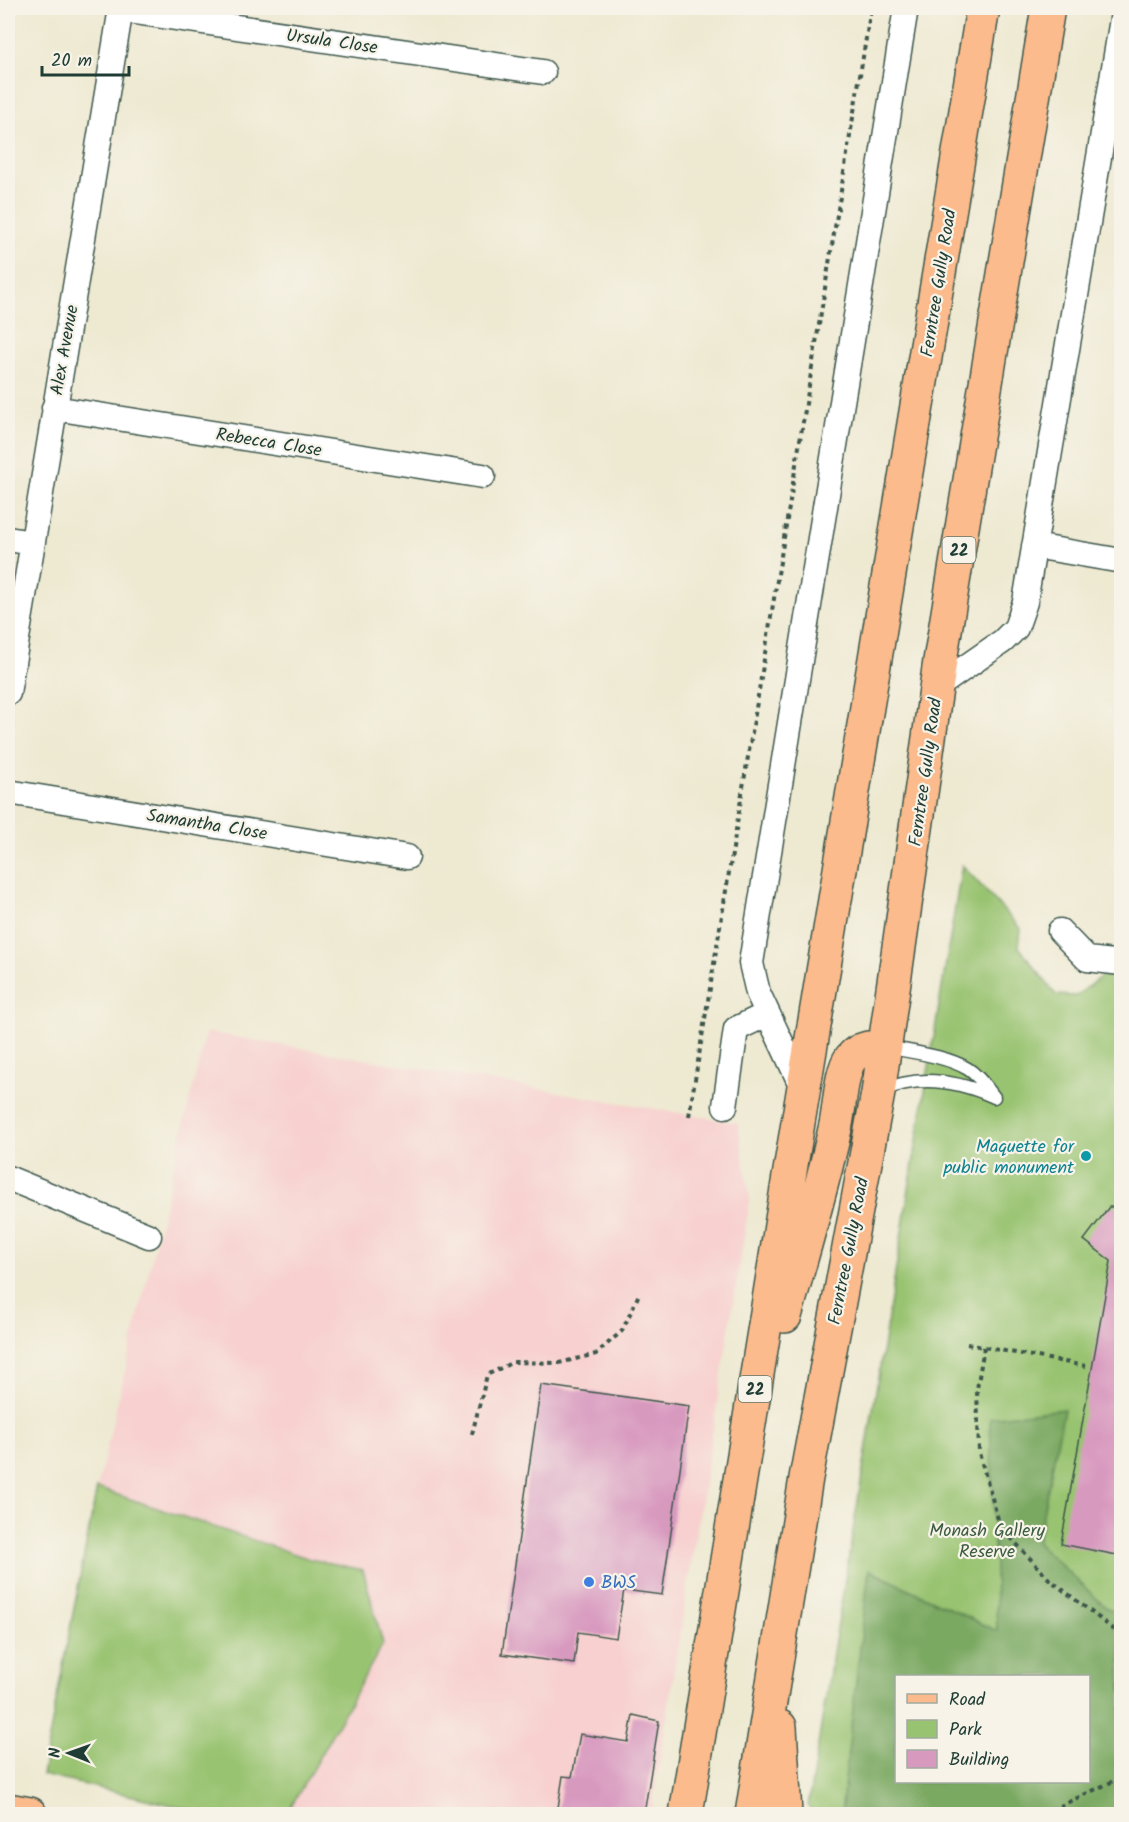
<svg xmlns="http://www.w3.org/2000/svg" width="1129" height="1822" font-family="Kalam,sans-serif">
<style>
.built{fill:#f7d0cf}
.green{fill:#98c370;stroke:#5c8052;stroke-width:1.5;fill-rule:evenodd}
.forest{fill:#7aa962;stroke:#4c734b;stroke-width:1.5;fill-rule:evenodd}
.building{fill:#d899bf}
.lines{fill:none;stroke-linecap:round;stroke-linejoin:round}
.service-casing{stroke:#3e574c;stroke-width:15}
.minor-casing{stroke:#3e574c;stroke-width:27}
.primary-casing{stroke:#3e574c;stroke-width:36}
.path{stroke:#3e574c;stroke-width:4;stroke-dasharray:4.5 4.5;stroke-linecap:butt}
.service{stroke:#fff;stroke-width:12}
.minor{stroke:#fff;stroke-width:24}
.primary{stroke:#fbbb8c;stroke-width:33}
.culture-dot{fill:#0f9aa8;stroke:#f7f3e8;stroke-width:2}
.shop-dot{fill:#3f7fe0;stroke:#f7f3e8;stroke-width:2}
.labels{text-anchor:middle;stroke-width:4.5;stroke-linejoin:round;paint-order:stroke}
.shield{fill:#f7f3e8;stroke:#60746a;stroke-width:1.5}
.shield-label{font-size:16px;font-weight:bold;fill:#1f3d34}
.street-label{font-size:18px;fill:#1f3d34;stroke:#f7f3e8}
.culture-label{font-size:18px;fill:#0d838f;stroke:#f7f3e8;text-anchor:end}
.park-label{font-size:18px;fill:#3d5e43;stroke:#f7f3e8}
.shop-label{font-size:18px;fill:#366cbe;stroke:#f7f3e8;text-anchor:start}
</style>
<rect width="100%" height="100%" fill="#f7f3e8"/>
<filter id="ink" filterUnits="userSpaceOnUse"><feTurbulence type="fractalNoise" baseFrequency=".0167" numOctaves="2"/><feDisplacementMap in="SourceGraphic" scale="12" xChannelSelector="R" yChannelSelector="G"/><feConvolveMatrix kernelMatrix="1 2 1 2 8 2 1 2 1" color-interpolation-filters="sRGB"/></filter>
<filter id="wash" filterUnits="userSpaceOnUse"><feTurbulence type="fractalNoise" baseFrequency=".008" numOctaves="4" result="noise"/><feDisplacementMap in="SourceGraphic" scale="24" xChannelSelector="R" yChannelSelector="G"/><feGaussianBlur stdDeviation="1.35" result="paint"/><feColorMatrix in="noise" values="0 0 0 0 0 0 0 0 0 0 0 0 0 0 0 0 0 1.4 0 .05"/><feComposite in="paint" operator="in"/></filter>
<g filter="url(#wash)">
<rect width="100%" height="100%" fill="#eee9d1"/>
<path class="built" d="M206,1032L738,1123L750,1199L651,1814H287L363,1570L310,1559L97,1488Z"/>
<path class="green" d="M962,865L1021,929L1019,947L1056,995L1076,996L1102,976L1121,974V1814H814L808,1806ZM896,1676H1088V1782H896Z
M97,1488L310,1559L363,1570L383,1644L287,1814H211L42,1775Z"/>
<path class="forest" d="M1064,1409L1037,1543L1107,1608L1121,1613V1814H841L869,1570L997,1631L990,1418ZM896,1676H1088V1782H896Z"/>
<g id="blocks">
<path class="building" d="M1109,1207H1122V1556L1061,1544L1111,1261L1084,1240Z
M541,1385L689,1406L662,1595L624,1590L616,1638L578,1632L574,1664L502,1654Z
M633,1715L659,1721L644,1814H557L563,1776L572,1777L580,1734L628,1742Z"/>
</g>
</g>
<g filter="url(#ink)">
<use href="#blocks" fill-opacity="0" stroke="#3e574c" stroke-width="1.5"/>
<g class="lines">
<g class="service-casing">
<path id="service" d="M886,1047C911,1052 947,1056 968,1069C979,1076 986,1087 994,1097
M882,1091C918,1074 957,1081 992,1096"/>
</g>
<g class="minor-casing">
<path id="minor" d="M121,10L543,72
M54,408L483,476
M8,539L32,543
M1034,546L1122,561
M937,687L1003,641L1016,628L1025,602L1122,19
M8,693L121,8
M8,792L407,857
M1060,931L1087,959L1122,963
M804,1091L758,993L751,963L906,8
M725,1106L736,1029L767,1014
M8,1178L149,1236"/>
</g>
<g class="primary-casing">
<path id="primary" d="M785,1316C802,1254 821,1192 835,1129C840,1110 840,1072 851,1058C860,1047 873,1047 885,1047
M780,1727L785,1814
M8,1810L30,1814
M686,1814L784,1207L983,8
M752,1814L806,1478L878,1093L940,661L1048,8"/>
</g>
<path class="path" d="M689,1116L871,8
M967,1344L1086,1366
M984,1347L977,1389L979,1453L1000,1526L1049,1579L1122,1636
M472,1434L487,1375L513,1362L559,1363L596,1354L622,1331L640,1292
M1043,1814L1122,1777"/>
<use href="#service" class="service"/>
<use href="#minor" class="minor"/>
<use href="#primary" class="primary"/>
</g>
</g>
<circle class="culture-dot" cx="1086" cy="1156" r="6"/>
<circle class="shop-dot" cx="589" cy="1582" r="6"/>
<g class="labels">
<g class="shield">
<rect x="942.5" y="537" width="33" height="26" rx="4.5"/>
<rect x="738.5" y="1376" width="33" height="26" rx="4.5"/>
</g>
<g class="shield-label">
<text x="959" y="556">22</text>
<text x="755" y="1395">22</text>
</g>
<g class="street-label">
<text transform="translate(332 41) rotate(8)" y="6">Ursula Close</text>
<text transform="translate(938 283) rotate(-81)" y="6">Ferntree Gully Road</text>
<text transform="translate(64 350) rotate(-80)" y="6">Alex Avenue</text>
<text transform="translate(269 442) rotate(9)" y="6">Rebecca Close</text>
<text transform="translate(925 772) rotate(-82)" y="6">Ferntree Gully Road</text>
<text transform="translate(207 824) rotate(9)" y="6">Samantha Close</text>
<text transform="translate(848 1251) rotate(-79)" y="6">Ferntree Gully Road</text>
</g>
<g class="culture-label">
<text x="1074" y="1152">Maquette for<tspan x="1074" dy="21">public monument</tspan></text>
</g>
<g class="park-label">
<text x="987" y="1536">Monash Gallery<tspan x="987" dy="21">Reserve</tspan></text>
</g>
<g class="shop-label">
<text x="601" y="1588">BWS</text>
</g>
</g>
<rect width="1129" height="1822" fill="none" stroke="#f7f3e8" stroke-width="30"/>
<rect x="895" y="1675" width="195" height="108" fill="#f7f3e8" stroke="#a1aaa0" stroke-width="1.5"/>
<rect x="907" y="1694" width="30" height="9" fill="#fbbb8c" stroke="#a1aaa0" stroke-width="1.5"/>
<text x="949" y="1705" font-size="18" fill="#1f3d34">Road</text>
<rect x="907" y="1720" width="30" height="18" fill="#98c370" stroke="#a1aaa0" stroke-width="1.5"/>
<text x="949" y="1735" font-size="18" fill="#1f3d34">Park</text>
<rect x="907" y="1750" width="30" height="18" fill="#d899bf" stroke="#a1aaa0" stroke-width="1.5"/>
<text x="949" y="1765" font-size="18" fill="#1f3d34">Building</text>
<g transform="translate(69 1753) rotate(271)" stroke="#f7f3e8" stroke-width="4.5" paint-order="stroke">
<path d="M0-4.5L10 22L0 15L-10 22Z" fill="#1f3d34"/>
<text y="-9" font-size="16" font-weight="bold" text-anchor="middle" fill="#1f3d34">N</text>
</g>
<path d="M42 66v9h87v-9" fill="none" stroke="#1f3d34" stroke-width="3"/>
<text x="51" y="66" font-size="18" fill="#1f3d34" stroke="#f7f3e8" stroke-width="4.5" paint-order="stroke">20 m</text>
</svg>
